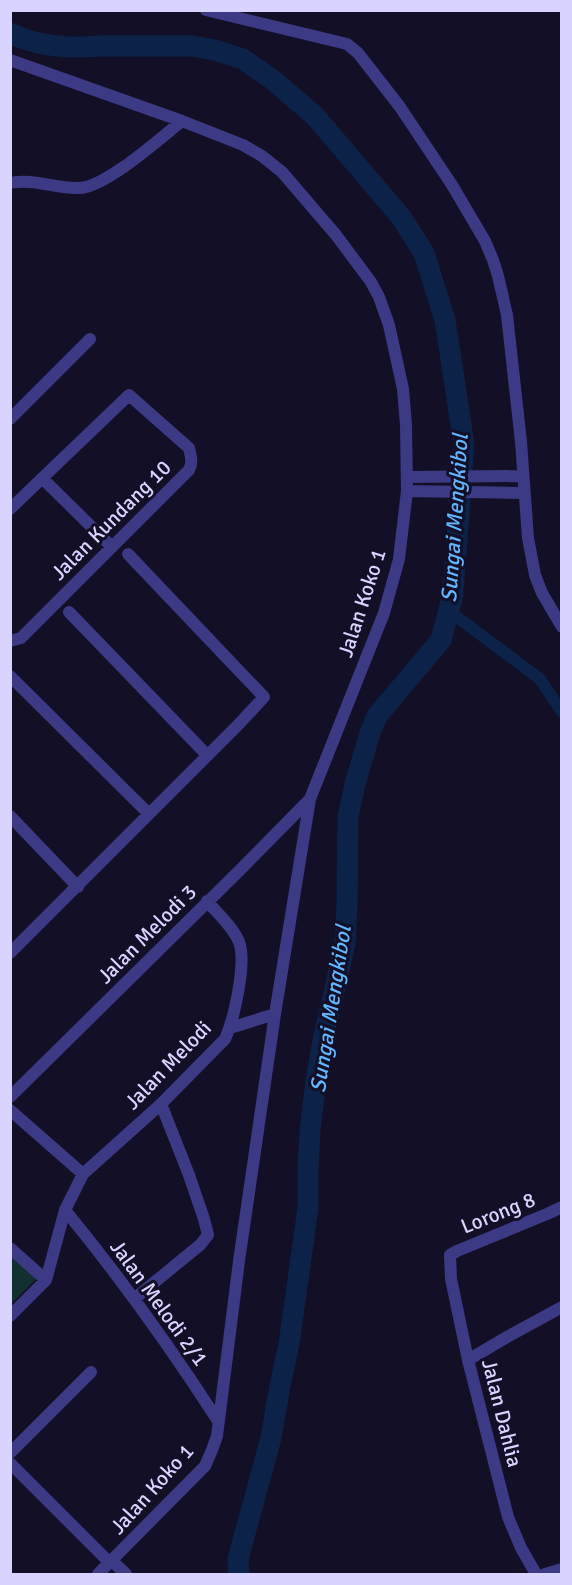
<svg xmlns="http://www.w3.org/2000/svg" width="572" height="1585" font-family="Signika,sans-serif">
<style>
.green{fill:#12302f}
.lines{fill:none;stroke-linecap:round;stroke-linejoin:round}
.canal{stroke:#0c2248;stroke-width:12}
.river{stroke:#0c2248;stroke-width:21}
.minor{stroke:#3d3a85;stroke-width:12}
.labels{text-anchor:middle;stroke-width:6;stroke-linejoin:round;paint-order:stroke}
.street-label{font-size:21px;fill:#d9d4ff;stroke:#130f26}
.water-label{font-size:22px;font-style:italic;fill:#62b6ff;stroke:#130f26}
</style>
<rect width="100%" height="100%" fill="#130f26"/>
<path class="green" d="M11,1253L38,1277L11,1304Z"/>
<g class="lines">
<path class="canal" d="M449,611L540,679L562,712"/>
<path class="river" d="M10,33C36,46 70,49 98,46H192L215,50L243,59L273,80L315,116L401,217L424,253L445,320L464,444L453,594L441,640L377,716L370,733L355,784L348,817L347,907L345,944L323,1040L316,1081L310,1131L308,1168V1208L289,1344L280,1386L271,1438L238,1559L239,1574"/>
<path class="minor" d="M206,10L347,44L358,53L400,107L452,185L485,241L493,260L498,276L507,315L521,442L528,538L535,575L542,593L562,627
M10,60L182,121L243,145L262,156L282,172L336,235L371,282L379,297L389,325L403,389L406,425L407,491L399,559L384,613L310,799L275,1014L239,1261L217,1436L212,1450L205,1466L98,1574
M10,183C34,178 56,189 79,188C105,188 159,139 182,121
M10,419L90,339
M407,477L523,476
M42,478L112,547
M407,491L523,493
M10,509L129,395L189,448C191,457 193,462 189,470L21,638L10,641
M69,612L207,755
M10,676L149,814
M10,816L78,887
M10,953L239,724L264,697L128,554
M230,1028L275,1014
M10,1097L241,869L310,799
M10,1110L83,1174
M65,1210C120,1277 171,1348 218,1421
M10,1248L46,1280
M134,1299L200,1245L208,1235L204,1219L189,1175L161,1104
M10,1316L46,1280L65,1210L83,1174L161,1104L225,1039C234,1019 247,962 239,942C233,927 218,914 207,901
M468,1360L507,1337L562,1307
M10,1453L91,1372
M10,1463L110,1563
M112,1561L126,1574
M536,1574L521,1548L508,1517L468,1360L451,1279L450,1255L457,1251L547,1214L562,1207
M545,1574L562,1569"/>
</g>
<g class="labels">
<g class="street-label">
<text transform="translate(111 520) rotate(-45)" y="7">Jalan Kundang 10</text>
<text transform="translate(362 603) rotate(-72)" y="7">Jalan Koko 1</text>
<text transform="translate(147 934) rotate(-45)" y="7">Jalan Melodi 3</text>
<text transform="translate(168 1065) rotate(-46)" y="7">Jalan Melodi</text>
<text transform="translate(498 1213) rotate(-22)" y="7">Lorong 8</text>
<text transform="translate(159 1303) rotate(54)" y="7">Jalan Melodi 2/1</text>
<text transform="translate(502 1413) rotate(76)" y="7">Jalan Dahlia</text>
<text transform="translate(152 1489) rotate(-48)" y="7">Jalan Koko 1</text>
</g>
<g class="water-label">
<text transform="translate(454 518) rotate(-86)" y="8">Sungai Mengkibol</text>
<text transform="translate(330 1009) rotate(-81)" y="8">Sungai Mengkibol</text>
</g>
</g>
<rect width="572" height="1585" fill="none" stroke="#d9d4ff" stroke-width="24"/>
</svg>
